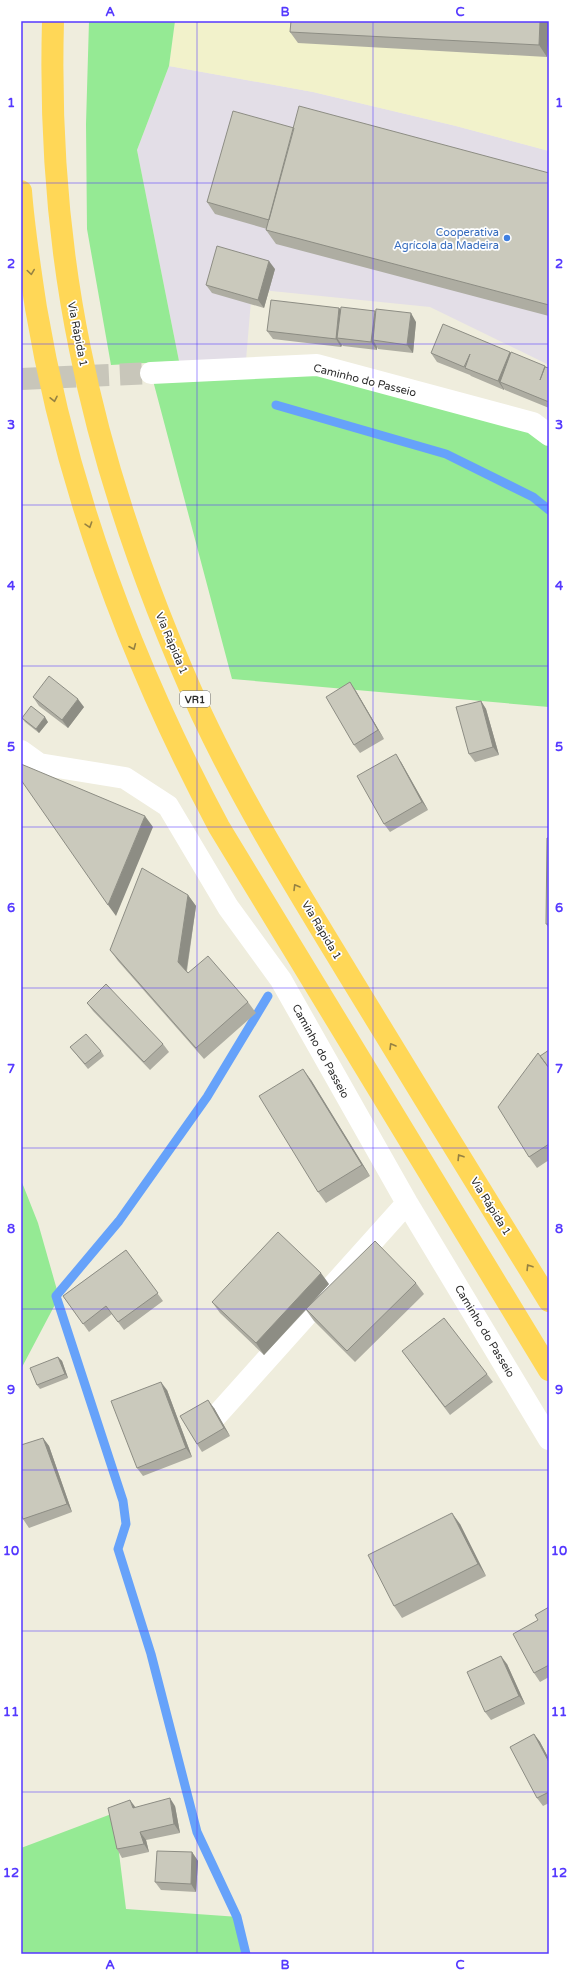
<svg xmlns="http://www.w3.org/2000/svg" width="570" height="1975" font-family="'Varela Round',sans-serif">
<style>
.industrial{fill:#e3dee7}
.education{fill:#f2f2cb}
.green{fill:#95ea94}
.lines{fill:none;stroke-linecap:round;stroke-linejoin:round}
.stream{stroke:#66a2fa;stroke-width:9}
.minor-tunnel{stroke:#c8c6ba;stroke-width:22;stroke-dasharray:22 11;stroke-linecap:butt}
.minor{stroke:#fff;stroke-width:22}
.highway{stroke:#ffd757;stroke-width:22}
.wall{fill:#aeada2}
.shaded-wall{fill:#8d8d84}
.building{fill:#cac9bc;stroke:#8d8d84}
.oneway{stroke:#968242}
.grid{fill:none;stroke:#5539ff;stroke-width:1;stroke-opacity:0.55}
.shop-dot{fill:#3f7fe0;stroke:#fff;stroke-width:1.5}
.labels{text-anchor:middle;stroke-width:3.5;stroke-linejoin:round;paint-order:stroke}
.shield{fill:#fff;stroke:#6b6b6b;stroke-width:1}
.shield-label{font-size:10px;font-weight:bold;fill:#2c2c2c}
.shop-label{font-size:11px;fill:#366cbe;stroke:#fff;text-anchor:end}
.street-label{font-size:11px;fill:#2c2c2c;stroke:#fff}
.neatline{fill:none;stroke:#5539ff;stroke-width:1.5}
.grid-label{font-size:13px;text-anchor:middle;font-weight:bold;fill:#5539ff}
</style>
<rect width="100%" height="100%" fill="#efeddd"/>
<path class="industrial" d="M169,66L313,92L456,126L549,151V365L430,307L252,289L246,360L179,361L137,150Z"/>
<path class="education" d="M175,21H549V151L456,126L313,92L169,66Z"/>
<path class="green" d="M89,21H175L169,66L137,150L179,361L111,365L87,229L86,124Z
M317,365L549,435V707L232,679L151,373Z
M21,1180L38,1223L59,1297L21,1369Z
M114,1813L126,1909L239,1917L248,1954H21V1848Z"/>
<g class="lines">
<path class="stream" d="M276,405L446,454L533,497L549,510
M246,1954L237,1917L197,1832L151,1654L118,1549L126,1524L123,1501L56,1296L119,1221L207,1097L268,996"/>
<path class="minor-tunnel" d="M21,379L151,373"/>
<path class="minor" d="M151,373L317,365L533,423L549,435
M21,751L39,764L125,778L168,806L228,907L281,980L407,1203L549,1439
M217,1415L407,1203"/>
<path class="highway" d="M53,21C50,131 58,242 80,349C105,475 149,598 202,715C244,804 296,888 347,972C414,1082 481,1191 549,1301
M21,191C24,230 30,269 36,308C67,491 132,664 219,827L549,1370"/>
</g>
<path class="wall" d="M549,21L547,57L298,43L290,32Z
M294,128L549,173V316L276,244L266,230L267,229L215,214L207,202Z
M275,269L264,308L212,293L206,285Z
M339,308L341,309L375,311L376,312L416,322L413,353L378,349L377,347V350L343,346L342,345L341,347L273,339L267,331Z
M431,353H511L549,368V408L505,390L504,389V390L471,376L470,375L437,362Z
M356,691L384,739L360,753L354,745Z
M33,697L84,707L68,728L39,706Z
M481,701L486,709L499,755L475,762L469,754Z
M22,718L48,722L39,733L25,722Z
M401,762L428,810L390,832L384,824Z
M549,838V928L546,924Z
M188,895L196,906L187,971L188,973L248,1002L256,1013L204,1059L118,961L110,950Z
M87,1003L163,1044L169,1052L150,1070L93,1011Z
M70,1047L101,1051L104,1056L88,1069Z
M549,1050V1160L537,1168L529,1157L540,1056Z
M311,1080L370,1176L326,1203L318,1192Z
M126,1250L163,1301L124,1330L112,1314L89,1332L63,1296Z
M416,1283L424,1294L355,1362L314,1321L306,1310L264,1355L220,1313L212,1302L329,1284L310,1305Z
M402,1351L487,1374L493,1382L450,1415Z
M58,1357L62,1361L68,1378L40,1389L37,1385Z
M167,1390L192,1457L143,1476L137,1468Z
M214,1408L230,1436L202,1452L197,1444Z
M43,1438L49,1446L72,1512L29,1528L23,1519Z
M460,1524L486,1576L402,1618L394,1606Z
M549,1607V1677L540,1682L534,1673L538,1620Z
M507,1664L525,1704L491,1720L485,1712Z
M534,1734L540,1742L549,1759V1803L543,1806L537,1798Z
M175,1806L180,1833L146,1840L149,1852L122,1858L117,1849L135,1807Z
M192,1852L198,1861L196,1892L161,1890L155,1882Z"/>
<path class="shaded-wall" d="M540,21H549L547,57L539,45Z
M269,261L275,269L264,308L258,300Z
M339,308L345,316L337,338L342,345L341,347L336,339Z
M375,311L380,319L373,340L377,347V350L371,342Z
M411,313L416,322L413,353L407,345Z
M510,352L516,360L500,382L504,389V390L498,381Z
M350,682L356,691L384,739L378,730Z
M78,699L84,707L68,728L62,720Z
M481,701L486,709L499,755L493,747Z
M45,717L48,722L39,733L36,729Z
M396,754L401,762L428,810L422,802Z
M145,816L153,827L116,916L108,905Z
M188,895L196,906L186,973L178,962Z
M303,1069L311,1080L370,1176L362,1165Z
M321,1273L329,1284L264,1355L256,1343Z
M58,1357L62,1361L68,1378L65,1374Z
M161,1382L167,1390L192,1457L186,1448Z
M208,1400L214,1408L230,1436L224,1428Z
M43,1438L49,1446L72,1512L67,1504Z
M452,1513L460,1524L486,1576L478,1564Z
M501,1656L507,1664L525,1704L519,1696Z
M534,1734L540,1742L549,1759V1762Z
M170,1798L175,1806L180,1833L174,1824Z
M130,1800L136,1808H133Z
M140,1832L146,1840L149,1852L144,1844Z
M192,1852L198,1861L196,1892L191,1884Z"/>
<path class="building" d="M291,21H540L539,45L290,32Z
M299,106L549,173V305L266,230Z
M233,111L294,128L269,220L207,202Z
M217,246L269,261L258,300L206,285Z
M271,300L339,308L336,339L267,331Z
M341,307L375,311L371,342L337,338Z
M376,309L411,313L407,345L373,340Z
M443,324L510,352L498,381L465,368L470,354L464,367L431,353Z
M511,352L545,366L540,380L545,367L549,368V402L500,382Z
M49,676L78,699L62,720L33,697Z
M350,682L378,730L354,745L326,697Z
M481,701L493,747L469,754L456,707Z
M31,706L45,717L36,729L22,718Z
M396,754L422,802L384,824L357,776Z
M21,764L145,816L108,905L21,780Z
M547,838H549V924H546Z
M142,868L188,895L178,962L188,973L208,956L248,1002L196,1048L110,950Z
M106,984L163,1044L144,1062L87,1003Z
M86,1034L101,1051L85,1064L70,1047Z
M549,1050V1068L540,1056Z
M538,1053L549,1068V1144L529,1157L498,1107Z
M303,1069L362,1165L318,1192L259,1096Z
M278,1232L321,1273L256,1343L212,1302Z
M375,1241L416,1283L347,1351L306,1309Z
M126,1250L158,1293L118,1322L106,1306L83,1324L63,1296Z
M444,1318L487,1374L445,1407L402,1351Z
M58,1357L65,1374L37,1385L30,1368Z
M161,1382L186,1448L137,1468L111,1401Z
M208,1400L224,1428L197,1444L180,1416Z
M43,1438L67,1504L23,1519L21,1514V1445Z
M452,1513L478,1564L394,1606L368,1555Z
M549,1607V1665L534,1673L513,1634L538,1620L535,1615Z
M501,1656L519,1696L485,1712L467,1672Z
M534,1734L549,1762V1792L537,1798L510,1747Z
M170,1798L174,1824L140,1832L144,1844L117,1849L108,1808L130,1800L133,1808Z
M157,1851L192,1852L191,1884L155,1882Z"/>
<defs><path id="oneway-chevron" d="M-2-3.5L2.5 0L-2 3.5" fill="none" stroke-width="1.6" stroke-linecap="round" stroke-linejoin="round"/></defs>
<g class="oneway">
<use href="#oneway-chevron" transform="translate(31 272) rotate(82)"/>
<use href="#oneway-chevron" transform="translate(54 399) rotate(78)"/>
<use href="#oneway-chevron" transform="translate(89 525) rotate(72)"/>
<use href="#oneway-chevron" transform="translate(133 647) rotate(67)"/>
<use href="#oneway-chevron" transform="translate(296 887) rotate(-121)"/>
<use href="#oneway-chevron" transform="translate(392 1046) rotate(-121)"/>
<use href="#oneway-chevron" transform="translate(460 1157) rotate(-122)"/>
<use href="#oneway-chevron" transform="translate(529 1267) rotate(-122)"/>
</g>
<path class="grid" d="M197,21V1954M373,21V1954M21,183H549M21,344H549M21,505H549M21,666H549M21,827H549M21,988H549M21,1148H549M21,1309H549M21,1470H549M21,1631H549M21,1792H549"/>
<circle class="shop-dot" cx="507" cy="238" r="4"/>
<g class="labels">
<rect class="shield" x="180" y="691" width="30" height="16" rx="3"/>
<g class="shield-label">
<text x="195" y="703">VR1</text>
</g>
<g class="shop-label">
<text x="499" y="236">Cooperativa<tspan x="499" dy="13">Agrícola da Madeira</tspan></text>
</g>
<g class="street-label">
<text transform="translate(78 334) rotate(79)" y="4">Via Rápida 1</text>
<text transform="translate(365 380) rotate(14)" y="4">Caminho do Passeio</text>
<text transform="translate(172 643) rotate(67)" y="4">Via Rápida 1</text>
<text transform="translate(322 930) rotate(59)" y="4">Via Rápida 1</text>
<text transform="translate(321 1051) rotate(61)" y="4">Caminho do Passeio</text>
<text transform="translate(491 1206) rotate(58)" y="4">Via Rápida 1</text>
<text transform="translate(485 1331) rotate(59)" y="4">Caminho do Passeio</text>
</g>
</g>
<rect width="570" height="1975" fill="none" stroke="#ffffff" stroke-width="44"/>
<rect x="22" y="22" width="526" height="1931" class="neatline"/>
<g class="grid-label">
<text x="110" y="16">A</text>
<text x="285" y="16">B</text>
<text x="460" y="16">C</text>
<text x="11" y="107">1</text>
<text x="559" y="107">1</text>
<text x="11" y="268">2</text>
<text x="559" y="268">2</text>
<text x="11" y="429">3</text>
<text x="559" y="429">3</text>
<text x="11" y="590">4</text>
<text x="559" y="590">4</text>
<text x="11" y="751">5</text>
<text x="559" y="751">5</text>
<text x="11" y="912">6</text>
<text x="559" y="912">6</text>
<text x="11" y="1073">7</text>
<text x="559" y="1073">7</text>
<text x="11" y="1233">8</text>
<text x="559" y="1233">8</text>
<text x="11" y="1394">9</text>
<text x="559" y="1394">9</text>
<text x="11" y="1555">10</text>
<text x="559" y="1555">10</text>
<text x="11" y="1716">11</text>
<text x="559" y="1716">11</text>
<text x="11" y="1877">12</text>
<text x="559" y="1877">12</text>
<text x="110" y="1969">A</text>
<text x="285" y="1969">B</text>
<text x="460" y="1969">C</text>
</g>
</svg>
